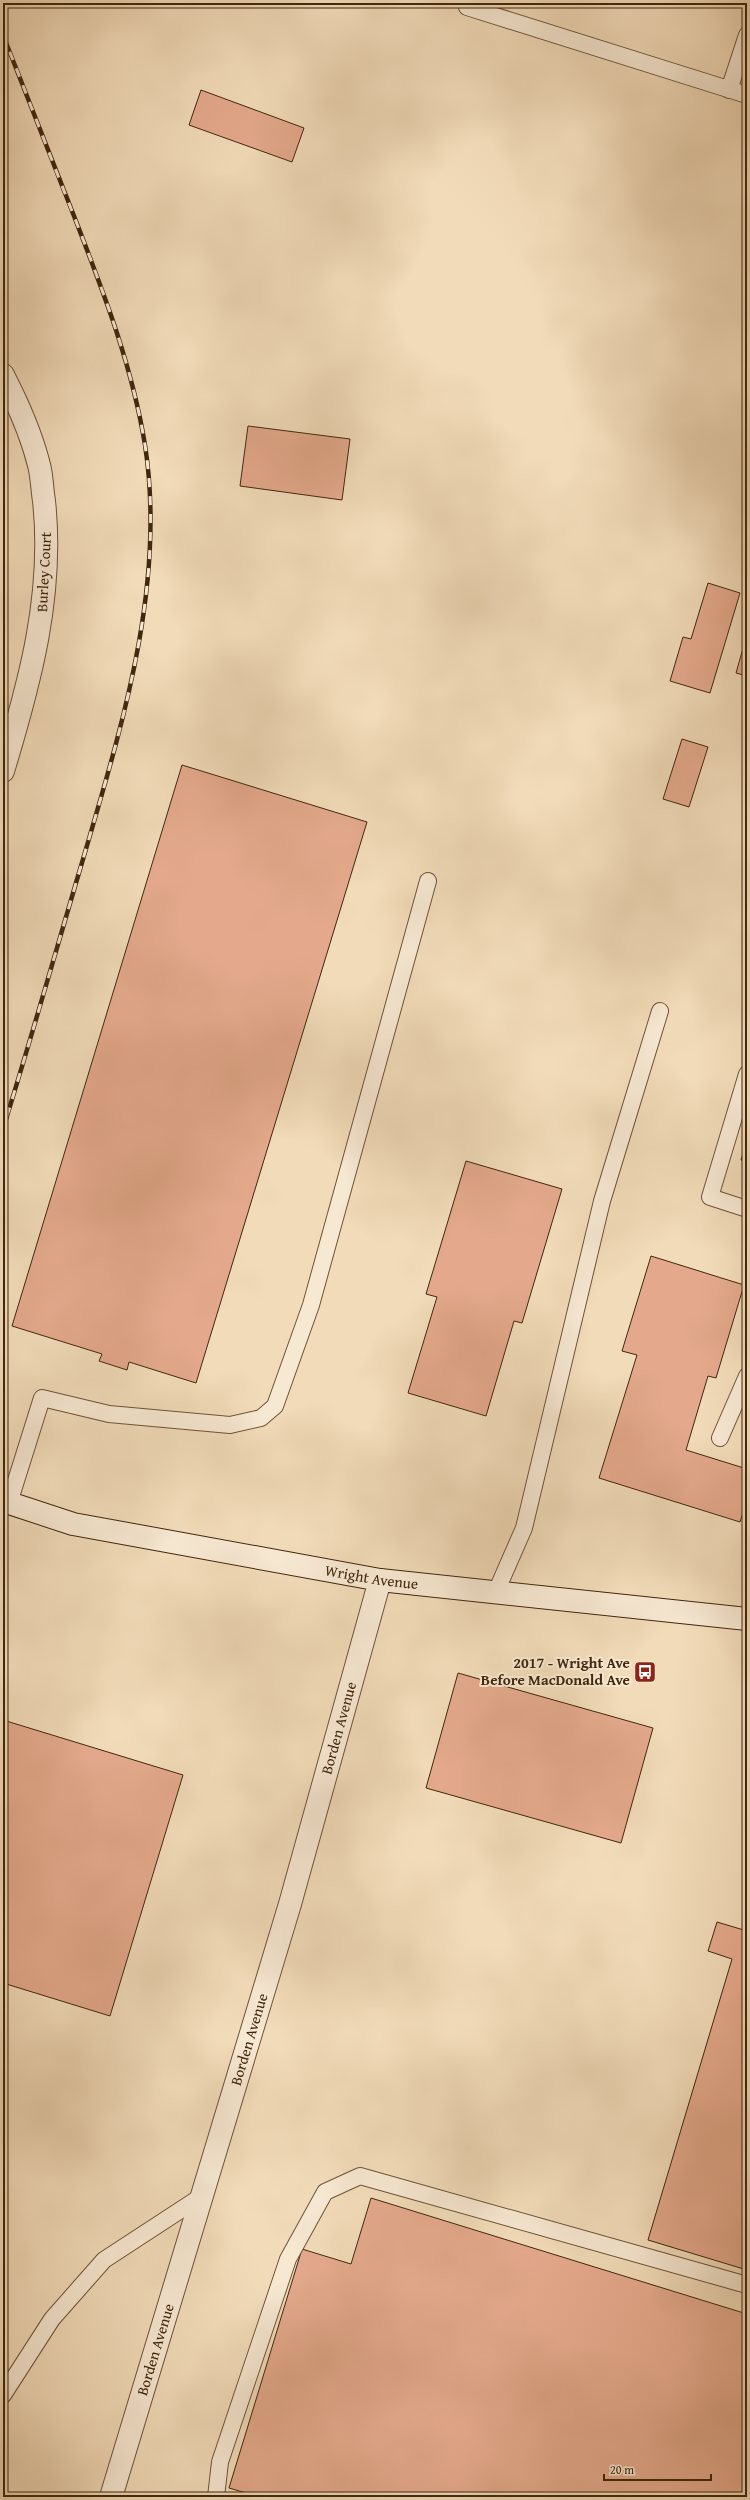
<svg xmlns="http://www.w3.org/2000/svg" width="750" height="2500" font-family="'Gentium Book Plus',serif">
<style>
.building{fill:#e4a98c;stroke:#40270c}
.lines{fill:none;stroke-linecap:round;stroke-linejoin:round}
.service-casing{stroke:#6c5437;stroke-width:18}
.minor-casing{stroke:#6c5437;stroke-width:24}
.secondary-casing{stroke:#40270c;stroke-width:24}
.service{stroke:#f7e8d2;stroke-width:16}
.minor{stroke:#f7e8d2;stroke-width:22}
.secondary{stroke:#f7e8d2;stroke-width:22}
.rail-casing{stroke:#40270c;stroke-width:4.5}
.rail{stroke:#f7e8d2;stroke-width:3;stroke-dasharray:9;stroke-linecap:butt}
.labels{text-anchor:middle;stroke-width:4;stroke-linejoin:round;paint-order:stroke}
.street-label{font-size:15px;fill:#40270c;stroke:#f7e8d2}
.poi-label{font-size:15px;font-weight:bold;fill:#40270c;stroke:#f7e8d2;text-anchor:end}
</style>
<rect width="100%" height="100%" fill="#f2dbb9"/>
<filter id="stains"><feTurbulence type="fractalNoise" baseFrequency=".005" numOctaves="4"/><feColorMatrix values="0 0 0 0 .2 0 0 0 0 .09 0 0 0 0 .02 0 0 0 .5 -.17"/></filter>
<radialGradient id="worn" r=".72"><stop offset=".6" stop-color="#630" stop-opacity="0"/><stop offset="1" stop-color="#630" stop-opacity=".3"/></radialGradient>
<path class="building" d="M201,90L304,128L292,162L189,125Z
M248,426L350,439L342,500L240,486Z
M708,583L740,593L710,693L670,681L683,637L691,639Z
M747,634V676L736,673Z
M682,739L708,747L689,807L663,799Z
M182,765L367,822L196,1383L129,1362L127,1370L99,1361L102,1354L12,1326Z
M747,1140V1162L741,1160Z
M466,1161L562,1189L522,1323L514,1321L486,1416L408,1393L437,1297L426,1294Z
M651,1256L744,1285L716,1378L708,1376L686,1450L747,1469V1500L740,1522L599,1478L637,1355L622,1351Z
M458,1673L653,1728L621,1843L426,1788Z
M3,1720L183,1775L110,2016L3,1983Z
M717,1922L747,1931V2270L648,2240L732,1959L708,1951Z
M371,2198L747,2314V2497H260L229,2488L302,2249L351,2264Z"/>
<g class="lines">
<g class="service-casing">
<path id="service" d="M468,3L467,7L747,95
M729,90L747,35
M747,1074L710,1197L747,1209
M720,1438L747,1376
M9,1503L42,1398L109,1414L230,1425L261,1418L275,1406L311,1305L428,881
M496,1592L524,1528L602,1201L660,1011
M3,2395L52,2319L104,2260L202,2196
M216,2497L220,2462L288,2259L325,2192L360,2176L747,2285"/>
</g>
<g class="minor-casing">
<g id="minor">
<path d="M3,375C18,404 31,433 39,465C42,476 42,489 44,501C54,594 30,682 3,771"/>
<path id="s1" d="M111,2497L290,1904L380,1580"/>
</g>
</g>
<g class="secondary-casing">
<g id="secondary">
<path id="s2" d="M3,1501L73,1524L380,1580L747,1619"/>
</g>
</g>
<use href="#service" class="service"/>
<use href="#minor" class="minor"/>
<use href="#secondary" class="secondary"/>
<g class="rail-casing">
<path id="rail" d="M3,35C27,95 50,156 74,216C103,291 132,365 145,445C167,587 120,732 81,866C55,954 30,1042 3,1129"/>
</g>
<use href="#rail" class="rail"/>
</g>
<defs>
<g id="bus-square" transform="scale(1.15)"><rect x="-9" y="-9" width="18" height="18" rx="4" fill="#8f2418" stroke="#f7e8d2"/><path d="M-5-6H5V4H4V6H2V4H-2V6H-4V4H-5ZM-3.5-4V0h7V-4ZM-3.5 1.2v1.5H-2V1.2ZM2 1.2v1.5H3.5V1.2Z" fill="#fff"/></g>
</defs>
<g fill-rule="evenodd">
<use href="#bus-square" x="645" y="1672"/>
</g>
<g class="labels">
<g class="street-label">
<text transform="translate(44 572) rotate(-87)" y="5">Burley Court</text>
<text dy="5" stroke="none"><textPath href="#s2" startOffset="377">Wright Avenue</textPath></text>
<text dy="5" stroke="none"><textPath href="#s1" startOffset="802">Borden Avenue</textPath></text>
<text dy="5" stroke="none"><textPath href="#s1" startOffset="478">Borden Avenue</textPath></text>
<text dy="5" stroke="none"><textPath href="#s1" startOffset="154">Borden Avenue</textPath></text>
</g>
<g class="poi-label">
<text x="630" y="1668">2017 - Wright Ave<tspan x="630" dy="17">Before MacDonald Ave</tspan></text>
</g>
</g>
<rect width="750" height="2500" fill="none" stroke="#f2dbb9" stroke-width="16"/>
<rect x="4" y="4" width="742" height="2492" fill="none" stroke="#40270c" stroke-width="2"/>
<rect x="8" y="8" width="734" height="2484" fill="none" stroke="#40270c"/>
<path d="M604 2474v6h107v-6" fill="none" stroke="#40270c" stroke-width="2"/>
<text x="610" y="2474" font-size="12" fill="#40270c" stroke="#f7e8d2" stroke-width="3" paint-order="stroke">20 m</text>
<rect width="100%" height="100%" filter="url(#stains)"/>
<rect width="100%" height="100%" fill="url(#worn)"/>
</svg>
